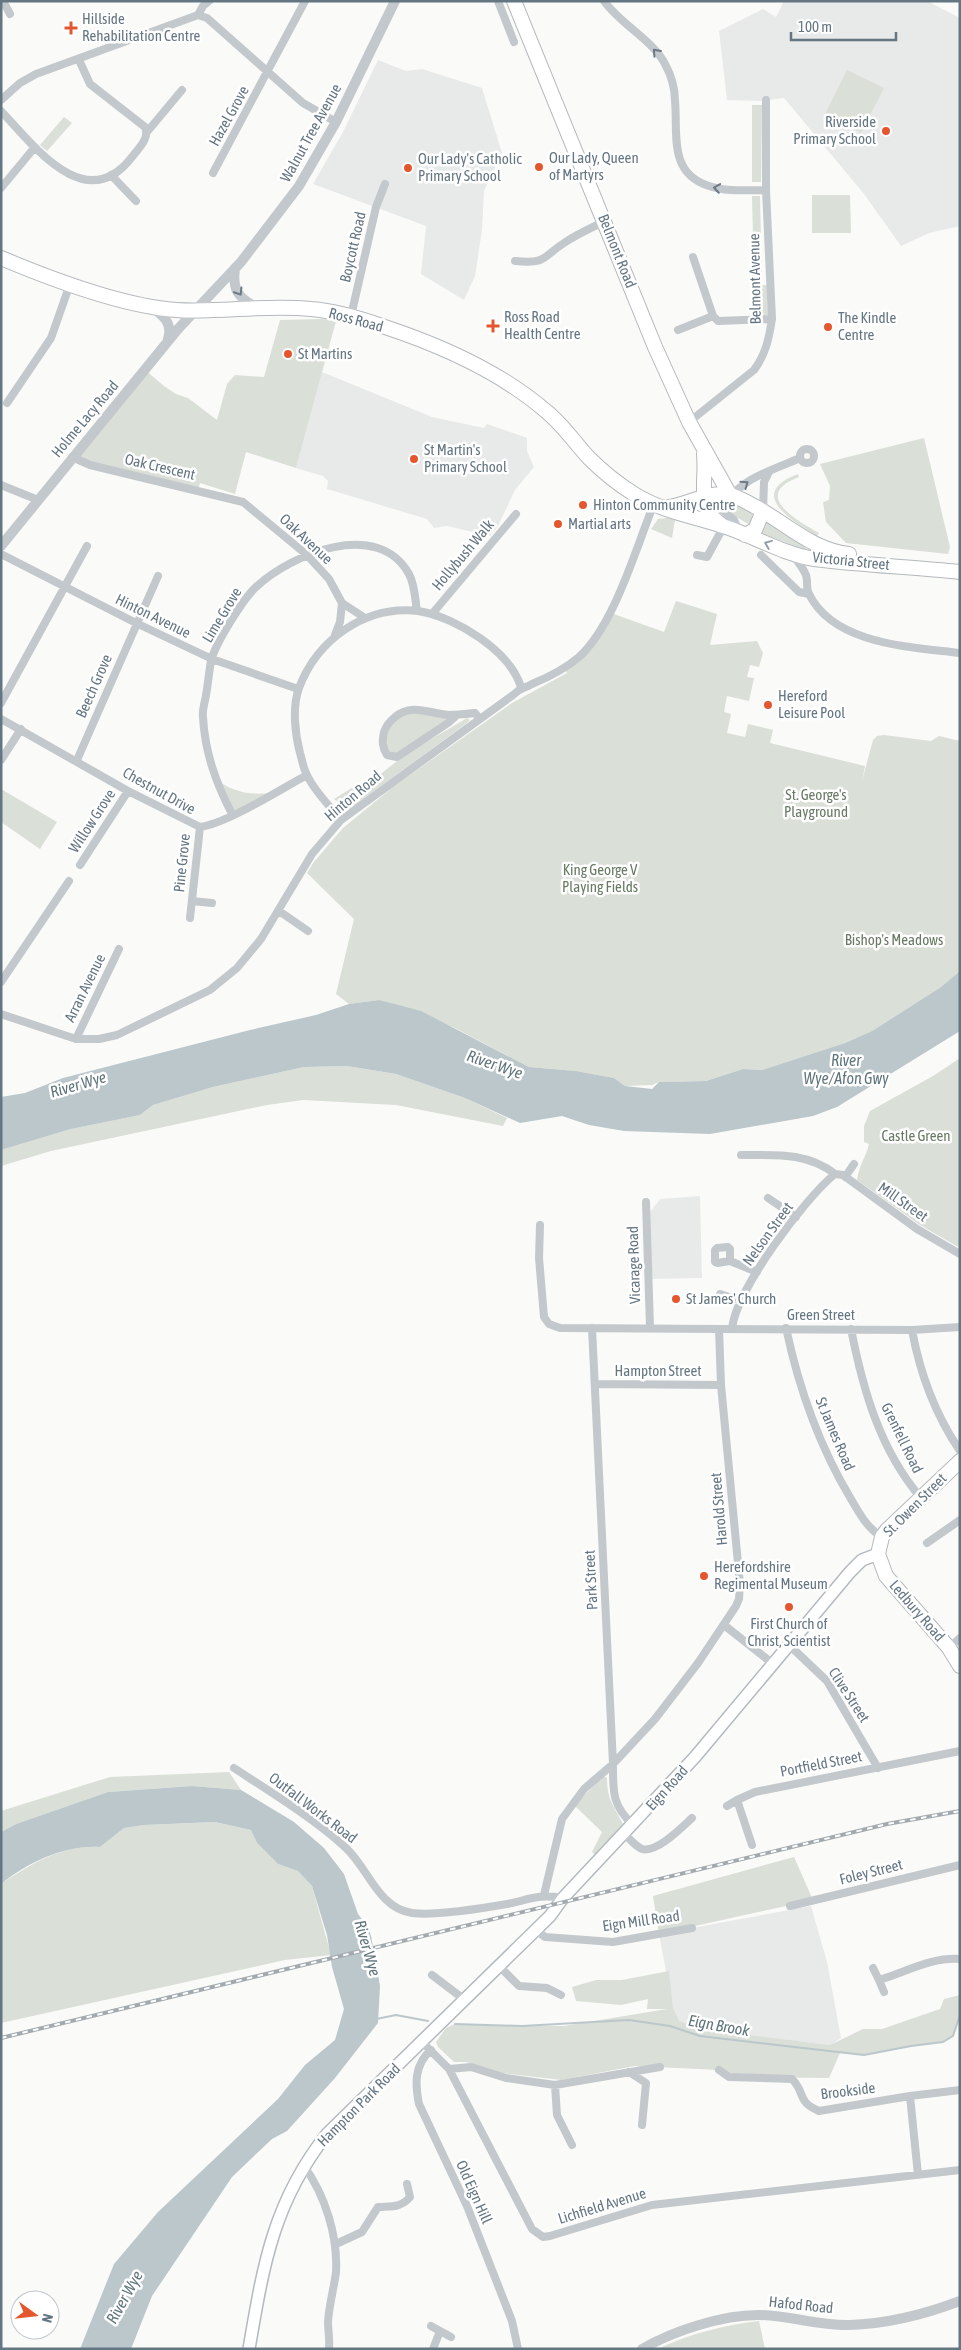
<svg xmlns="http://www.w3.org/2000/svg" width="961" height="2350" font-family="'Asap Condensed',sans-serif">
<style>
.built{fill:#e8e9e9}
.green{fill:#dadfd7}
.water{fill:#bbc7cb}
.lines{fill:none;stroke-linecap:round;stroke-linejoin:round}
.stream{stroke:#bbc7cb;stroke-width:2}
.secondary-casing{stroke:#b3babf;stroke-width:14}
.trunk-casing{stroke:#b4b9bd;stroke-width:16}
.minor{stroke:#c3c8cc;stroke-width:8}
.tertiary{stroke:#c3c8cc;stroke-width:10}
.secondary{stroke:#fff;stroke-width:11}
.trunk{stroke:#fff;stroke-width:14}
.rail-casing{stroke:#a2aab0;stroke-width:4}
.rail{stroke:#fff;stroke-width:2;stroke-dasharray:5.5;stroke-linecap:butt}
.oneway{stroke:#6a7a87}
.oneway2{stroke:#939fa8}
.poi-dot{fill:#e4572e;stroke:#fff;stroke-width:2}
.labels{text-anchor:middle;stroke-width:5;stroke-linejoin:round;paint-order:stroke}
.poi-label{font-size:15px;fill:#657683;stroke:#fff;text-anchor:start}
.street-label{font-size:15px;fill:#657683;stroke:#fff}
.park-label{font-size:15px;fill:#687a64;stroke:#fff}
.water-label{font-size:16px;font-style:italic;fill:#60757c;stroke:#fff}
</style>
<rect width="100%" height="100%" fill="#fafaf8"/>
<path class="built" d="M784,1H927L960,18V226L929,233L901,246L864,194L784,98L761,101L727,100L719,31L763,9L776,17Z
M378,60L406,71L422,69L482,88L502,153L484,191L482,230L475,276L464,300L421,274L426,226L313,184L343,132Z
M322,372L432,417L484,428L487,424L527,438V451L534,467L515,490L498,526L490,536L447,526L434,528L427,519L327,489L328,481L323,476L296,468Z
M700,1196L702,1278L650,1279L648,1215L660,1199Z
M811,1906L827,1962L841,2038L831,2045L805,2042L702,2029L678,2021L673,2008L659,1934Z"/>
<path class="green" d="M847,70L884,88L861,133L825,114Z
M752,105H762L761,182H752Z
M64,117L72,123L47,151L40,145Z
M812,195H850L851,233H812Z
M752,196H760L762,285H767L768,315H755Z
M323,319L336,321L296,468L246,452L235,494L200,483L198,490L72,457L145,370L164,386L176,394L188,398L217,420L227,384L235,375L264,377L280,320Z
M924,438L950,547L948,554L846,543L826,522L823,502L829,500L830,486L820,464Z
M798,474L799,477C751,495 796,520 819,533L817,536C793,521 745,494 798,474Z
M731,503L751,511L754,517L750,525L731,514L728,509Z
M667,518L675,520L672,538L651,529L658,519Z
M767,520L802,543L807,550L760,533Z
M676,601L717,614L710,645L757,641L763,653L759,667L750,665L747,677L754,678L749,701L727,696L724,712L731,714L727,733L745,737L748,724L773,730L770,743L865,766L862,781L873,740L877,736L884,735L931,741L939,736L960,741V971L941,987L872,1031L845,1043L762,1070L743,1069L706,1081L659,1082L652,1085L625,1086L614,1078L576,1071L529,1067L453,1027L379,1000L349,1004L336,994L354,919L307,873L313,863L343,828L393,787L512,703L567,673L564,669L580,656L611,613L664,632Z
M410,712L446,718L447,722L395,754L387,750C382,728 392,720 410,712Z
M467,718L470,720L463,726L348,810L334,799L360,783L364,787L406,754Z
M214,779C237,793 247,795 273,793L232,814Z
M1,789L57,822L40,849L1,822Z
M960,1058V1248L920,1225L857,1180C859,1165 866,1157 869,1144L864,1142V1126L870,1111L933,1076Z
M347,1066L396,1074L465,1098L507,1118L503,1126L396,1105L303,1100L267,1105L51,1151L1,1166V1150L71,1129L140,1115L153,1105L213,1087L304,1067Z
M229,1772L241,1790L192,1786L108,1792L16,1824L1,1832V1811L110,1777Z
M604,1776L607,1778C607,1800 614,1806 623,1824L596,1856L592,1852L602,1832L574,1805Z
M215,1822L251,1830L257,1843L278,1864L298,1871L312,1886L331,1955L285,1960L1,2023L2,1883C34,1863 61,1845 100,1847L124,1828L144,1825Z
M794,1857L813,1900L659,1934L653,1896Z
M669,1971L673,2008L679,2021L702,2029L830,2045L863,2029H882L940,2009L944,1999L960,1995V2015L953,2036L943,2042L911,2046L864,2055L840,2053L829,2078L729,2077L719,2070L635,2066L561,2080L502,2073L466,2062H454L438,2047L436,2042L446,2028L455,2024L564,2026L667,2009H647L648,1999L621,2005L576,2001L572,1987L596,1980H622Z
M759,2321L765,2349H657C690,2334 723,2325 759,2321Z"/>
<path class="water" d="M960,971V1031L837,1107L813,1116L710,1134L624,1131L589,1125L562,1116L520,1123L465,1098L396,1074L347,1066L304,1067L213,1087L153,1105L140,1115L71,1129L1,1150V1097L25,1093L63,1078L250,1030L316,1015L349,1004L379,1000L421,1011L529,1067L576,1071L614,1078L625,1086L652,1089L659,1082L706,1081L743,1069L762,1070L845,1043L872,1031L905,1010L941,987Z
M192,1786L241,1790L294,1822L324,1848L344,1874L358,1914L368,1927L371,1936L380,1986L378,2023L335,2078L287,2131L272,2139L232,2177L152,2296L131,2349H80L114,2264L158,2212L278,2099L305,2065L335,2040L344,2009L332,1967L327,1935L312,1886L298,1871L278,1864L257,1843L251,1830L215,1822L144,1825L124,1828L100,1847C64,1845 29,1862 1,1884V1832L16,1824L108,1792Z"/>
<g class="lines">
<path class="stream" d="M376,2019L396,2015L428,2021
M455,2024L522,2026L629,2020L670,2026L700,2036L864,2055L911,2046L943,2042L953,2036L960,2015"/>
<g class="secondary-casing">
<path id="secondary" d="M249,2349C263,2267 273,2202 327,2134L550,1916L563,1898L695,1757L850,1572L862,1560L878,1554"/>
</g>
<g class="trunk-casing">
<path id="trunk" d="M514,1L655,347L689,422L730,495
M1,258C51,279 122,306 176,310C220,313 266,304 311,309C335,311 359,318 382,326C440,345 500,371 547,412C563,425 575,443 589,458C602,471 618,484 634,494C663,512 694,516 726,527C755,537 784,554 814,559C862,565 912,567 960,572
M704,454C707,483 695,507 722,525
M663,508C687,506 705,491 730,495C738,497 747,502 754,506C786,523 812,550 849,554
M745,535L755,530L763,511
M960,1461L887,1530L882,1537L878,1554L886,1576L949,1648L960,1666"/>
</g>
<path class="minor" d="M3,1L10,14
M498,1L514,42
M604,1C620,24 653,40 665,64C671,75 675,89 675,101C678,134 668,173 709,186C726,192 748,190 766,190
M198,15L207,18L303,103L336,122
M198,15L203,6L209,1
M1,100L20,83L36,74L198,15
M1,111C34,146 86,217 132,157C139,148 150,138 145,127L90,84L79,60
M147,132L182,90
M213,173L305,1
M111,175L136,201
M1,188L35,147
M693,257L713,316L718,321L772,319
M515,261C547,264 541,258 564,243C577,234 591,228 605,221
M351,316L376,207L385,184
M678,330L713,316
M7,403L51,338L70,284
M689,422L754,370C766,354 769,338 772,319L766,190V100
M800 456a7 7 0 1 1 14 0a7 7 0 1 1-14 0Z
M72,457L90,465L243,502L307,555L329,579L342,603L365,618
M1,485L38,500
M763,511L764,482L769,472
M739,531L734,520L724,511C732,480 774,470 800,458
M1,554L136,623L212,659L298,689
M697,555L707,557L724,526
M761,555L799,592L809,594
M794,556C798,562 803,568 806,575C808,581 806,589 809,594C834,645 912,647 960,653
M432,614L516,514
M335,635L340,622L342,603
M1,703L87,546
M457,715L448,723L397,757L387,755C382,747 382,741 384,732C386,726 390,721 395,717C412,703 428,713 448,715C457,715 466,714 475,713L480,719
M1,719L128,791L200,827C226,824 281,789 307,775
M1,760L21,729
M77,760L158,576
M232,814C216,783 205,753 203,717C202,710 205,702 206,695C208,684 209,672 211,661C215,644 243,599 256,587C291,554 378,518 409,574C415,585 415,599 417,611
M341,820C330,806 314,791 307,775C303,768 302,759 300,753C295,734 292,707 299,688C317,640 365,605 418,611C439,614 463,626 480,638C497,650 515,667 521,687
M80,865L128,791
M192,901L212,903
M279,911L308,931
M190,918L200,827
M1,982L69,881
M1,1014L76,1039H99L117,1035L210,990L237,968L261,939L312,854L341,820L513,695C521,687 523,689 532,684C549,677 565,669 579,657C614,625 635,551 653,506
M76,1039L119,949
M741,1155C775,1155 807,1152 835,1174
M845,1177L854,1164
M768,1198L796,1217
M646,1202L650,1327
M540,1225L539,1258L544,1317L549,1324L560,1328L912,1330L960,1327
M730,1261V1249L728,1247L717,1248L715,1250V1262L717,1263L730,1261L757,1272
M720,1294L742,1301
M592,1328L613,1764C613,1792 612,1805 633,1825
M786,1328C799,1389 819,1446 851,1499C859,1513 868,1529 882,1537
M732,1329C735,1291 805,1198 835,1174L843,1175L917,1229L960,1254
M851,1329C863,1390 880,1450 921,1498
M912,1330C920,1374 935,1414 960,1451
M595,1384L721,1385
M927,1543L960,1520
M724,1625L772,1663
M788,1644L827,1681L878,1768
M949,1648L960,1638
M234,1768C269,1791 315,1819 346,1848C368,1868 378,1908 412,1913C435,1916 484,1908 507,1904C531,1899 538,1894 563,1898
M727,1806L737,1800
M624,1834C630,1839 635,1846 642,1849C657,1853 682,1827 692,1818
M752,1845L737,1800L755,1792L960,1751
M544,1895L562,1819L584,1789L613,1764L655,1719L698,1663L736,1606L739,1599L740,1584L721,1385L719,1329
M790,1906L960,1865
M536,1930L545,1937L613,1942L692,1928
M499,1966L519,1986L547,1988L561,1995
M873,1968L879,1980C906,1972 931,1957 960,1959
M432,1975L465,2000
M879,1980L884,1992
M422,2042L449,2069L532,2229L543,2237L550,2236L652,2205L960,2170
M431,2050C414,2065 415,2084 419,2104L467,2206L512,2321L518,2349
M449,2069L471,2067L506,2078L555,2085L660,2067
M719,2070L729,2077L792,2079C806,2093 796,2101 819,2111L910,2096L918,2175
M629,2072L646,2083L642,2125
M555,2085L557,2115L572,2145
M910,2096L960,2090
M304,2166C325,2195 338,2236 336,2272C334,2288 329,2305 328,2322C328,2331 330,2339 329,2349
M336,2244L362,2232L378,2207C391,2206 401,2208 410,2197L407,2184
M431,2326L451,2337
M433,2349L440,2331"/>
<path class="tertiary" d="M235,268C232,291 238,297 257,308
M151,307C163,315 173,323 168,339
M1,546L178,329L241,262L299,186L336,122L395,1
M642,2349C673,2331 722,2315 758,2315C788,2315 819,2326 849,2325C888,2324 923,2315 960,2301"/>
<use href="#secondary" class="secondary"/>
<use href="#trunk" class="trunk"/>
<g class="rail-casing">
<path id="rail" d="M1,2038L887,1824L960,1811"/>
</g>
<use href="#rail" class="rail"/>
</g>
<defs><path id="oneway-chevron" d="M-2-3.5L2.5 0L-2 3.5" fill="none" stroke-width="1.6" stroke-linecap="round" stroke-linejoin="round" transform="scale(1.25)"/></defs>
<g class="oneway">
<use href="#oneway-chevron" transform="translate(656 52) rotate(-132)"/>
<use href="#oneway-chevron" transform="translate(717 188) rotate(-171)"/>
<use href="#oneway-chevron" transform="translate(239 292) rotate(58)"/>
<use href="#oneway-chevron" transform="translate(745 484) rotate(-35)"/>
</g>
<use class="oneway2" href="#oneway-chevron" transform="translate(768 544) rotate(-158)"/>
<g class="poi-dot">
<path d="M68.5 20.5h5v5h5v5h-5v5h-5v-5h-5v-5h5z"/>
<circle cx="886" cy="131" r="5"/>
<circle cx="539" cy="167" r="5"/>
<circle cx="408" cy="168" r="5"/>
<path d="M490.5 318.5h5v5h5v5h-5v5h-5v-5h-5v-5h5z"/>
<circle cx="828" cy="327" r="5"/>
<circle cx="288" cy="354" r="5"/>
<circle cx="414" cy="459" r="5"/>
<circle cx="583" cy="505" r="5"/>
<circle cx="558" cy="524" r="5"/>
<circle cx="768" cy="705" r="5"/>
<circle cx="676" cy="1299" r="5"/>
<circle cx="704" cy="1576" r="5"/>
<circle cx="789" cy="1607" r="5"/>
</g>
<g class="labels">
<g class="poi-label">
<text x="82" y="24">Hillside<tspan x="82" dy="17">Rehabilitation Centre</tspan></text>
<text x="876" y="127" text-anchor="end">Riverside<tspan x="876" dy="17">Primary School</tspan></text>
<text x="549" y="163">Our Lady, Queen<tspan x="549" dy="17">of Martyrs</tspan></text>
<text x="418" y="164">Our Lady's Catholic<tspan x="418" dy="17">Primary School</tspan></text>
<text x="504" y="322">Ross Road<tspan x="504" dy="17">Health Centre</tspan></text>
<text x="838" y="323">The Kindle<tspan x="838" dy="17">Centre</tspan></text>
<text x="298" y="359">St Martins</text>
<text x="424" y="455">St Martin's<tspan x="424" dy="17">Primary School</tspan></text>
<text x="593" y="510">Hinton Community Centre</text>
<text x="568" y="529">Martial arts</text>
<text x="778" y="701">Hereford<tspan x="778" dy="17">Leisure Pool</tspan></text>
<text x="686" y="1304">St James' Church</text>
<text x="714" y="1572">Herefordshire<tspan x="714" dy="17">Regimental Museum</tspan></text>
<text x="789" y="1629" text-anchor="middle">First Church of<tspan x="789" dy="17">Christ, Scientist</tspan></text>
</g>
<g class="street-label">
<text transform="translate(229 116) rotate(-61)" y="5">Hazel Grove</text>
<text transform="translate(311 133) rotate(-61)" y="5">Walnut Tree Avenue</text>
<text transform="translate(353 247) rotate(-77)" y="5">Boycott Road</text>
<text transform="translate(617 251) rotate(68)" y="5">Belmont Road</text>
<text transform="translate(755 279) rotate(-91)" y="5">Belmont Avenue</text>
<text transform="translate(356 320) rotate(15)" y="5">Ross Road</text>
<text transform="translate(85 419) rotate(-50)" y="5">Holme Lacy Road</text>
<text transform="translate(160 467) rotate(13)" y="5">Oak Crescent</text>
<text transform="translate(306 539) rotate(43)" y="5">Oak Avenue</text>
<text transform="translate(463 555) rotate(-50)" y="5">Hollybush Walk</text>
<text transform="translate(851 561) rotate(6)" y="5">Victoria Street</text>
<text transform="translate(222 615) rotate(-59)" y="5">Lime Grove</text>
<text transform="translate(153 616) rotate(26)" y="5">Hinton Avenue</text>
<text transform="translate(94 686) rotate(-66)" y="5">Beech Grove</text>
<text transform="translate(159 791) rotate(29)" y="5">Chestnut Drive</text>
<text transform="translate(353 796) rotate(-40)" y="5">Hinton Road</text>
<text transform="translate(92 821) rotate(-57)" y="5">Willow Grove</text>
<text transform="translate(182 863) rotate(-84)" y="5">Pine Grove</text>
<text transform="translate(85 988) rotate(-64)" y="5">Arran Avenue</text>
<text transform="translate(903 1202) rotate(35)" y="5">Mill Street</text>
<text transform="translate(768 1234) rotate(-54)" y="5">Nelson Street</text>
<text transform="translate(634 1265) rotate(-92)" y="5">Vicarage Road</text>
<text x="821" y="1320">Green Street</text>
<text x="658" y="1376">Hampton Street</text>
<text transform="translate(835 1434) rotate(67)" y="5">St James Road</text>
<text transform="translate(902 1438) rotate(64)" y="5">Grenfell Road</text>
<text transform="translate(915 1505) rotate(-45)" y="5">St. Owen Street</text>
<text transform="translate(719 1509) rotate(-95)" y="5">Harold Street</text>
<text transform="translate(591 1580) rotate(-93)" y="5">Park Street</text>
<text transform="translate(917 1611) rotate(49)" y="5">Ledbury Road</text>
<text transform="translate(849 1695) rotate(57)" y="5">Clive Street</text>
<text transform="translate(821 1764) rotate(-11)" y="5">Portfield Street</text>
<text transform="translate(667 1788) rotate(-48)" y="5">Eign Road</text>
<text transform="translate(313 1808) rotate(37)" y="5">Outfall Works Road</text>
<text transform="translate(871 1872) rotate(-14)" y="5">Foley Street</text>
<text transform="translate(641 1921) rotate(-8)" y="5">Eign Mill Road</text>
<text transform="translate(848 2091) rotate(-7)" y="5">Brookside</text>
<text transform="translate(359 2105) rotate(-45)" y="5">Hampton Park Road</text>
<text transform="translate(474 2192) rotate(66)" y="5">Old Eign Hill</text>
<text transform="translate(602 2206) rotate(-17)" y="5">Lichfield Avenue</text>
<text transform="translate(801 2305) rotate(6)" y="5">Hafod Road</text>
</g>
<g class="park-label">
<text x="816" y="800">St. George's<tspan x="816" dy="17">Playground</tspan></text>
<text x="600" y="875">King George V<tspan x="600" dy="17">Playing Fields</tspan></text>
<text x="894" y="945">Bishop's Meadows</text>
<text x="916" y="1141">Castle Green</text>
</g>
<g class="water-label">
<text x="846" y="1066">River<tspan x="846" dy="18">Wye/Afon Gwy</tspan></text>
<text transform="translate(495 1064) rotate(19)" y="6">River Wye</text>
<text transform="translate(78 1084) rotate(-16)" y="6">River Wye</text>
<text transform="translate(368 1948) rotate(74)" y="6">River Wye</text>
<text transform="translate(719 2025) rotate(10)" y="6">Eign Brook</text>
<text transform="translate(124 2297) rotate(-61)" y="6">River Wye</text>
</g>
</g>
<rect width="961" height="2350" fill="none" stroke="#657683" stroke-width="5"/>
<g transform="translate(35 2315) rotate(105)"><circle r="24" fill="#ffffff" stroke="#c1c8cd"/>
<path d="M0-4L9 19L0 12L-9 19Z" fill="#e4572e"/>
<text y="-8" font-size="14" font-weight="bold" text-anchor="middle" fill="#657683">N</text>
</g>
<path d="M791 32v8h105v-8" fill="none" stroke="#657683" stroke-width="2.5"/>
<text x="798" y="32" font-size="15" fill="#657683" stroke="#ffffff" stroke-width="4" paint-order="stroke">100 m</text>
</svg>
